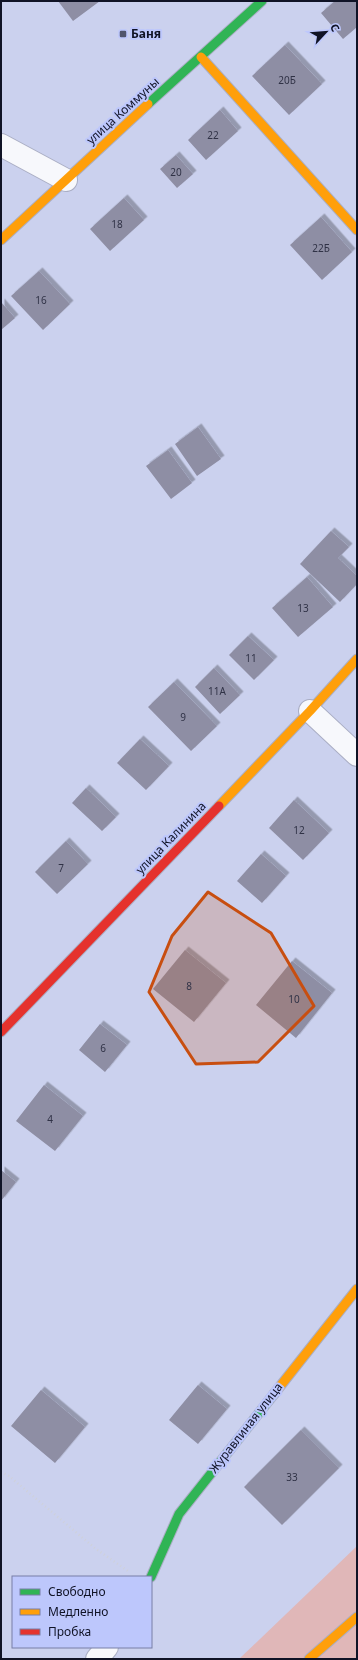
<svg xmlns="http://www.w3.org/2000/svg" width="358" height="1660" font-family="'Noto Sans',sans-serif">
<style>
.green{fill:#e0b7b8}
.building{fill:#8e8ea4;filter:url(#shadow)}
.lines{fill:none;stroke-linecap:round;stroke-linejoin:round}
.street-casing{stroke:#aaaec4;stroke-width:24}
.fast-casing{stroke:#aaaec4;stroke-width:11}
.slow-casing{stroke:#aaaec4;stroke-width:11}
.jam-casing{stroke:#aaaec4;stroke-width:11}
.path{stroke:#cfd1da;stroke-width:2.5;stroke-dasharray:1 3;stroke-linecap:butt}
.street{stroke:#f7f8fc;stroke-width:22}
.fast{stroke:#30b455;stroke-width:9}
.slow{stroke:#ff9f0a;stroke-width:9}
.jam{stroke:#e5322d;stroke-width:9}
.marked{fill:#c84e10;fill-opacity:0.2;stroke:#c84e10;stroke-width:3;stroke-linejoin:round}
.poi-dot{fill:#51566c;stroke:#bdc7fc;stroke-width:1.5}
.labels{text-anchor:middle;stroke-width:4;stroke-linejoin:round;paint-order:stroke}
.number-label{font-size:10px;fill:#303246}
.poi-label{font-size:12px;font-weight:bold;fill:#101326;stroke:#bdc7fc;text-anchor:start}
.street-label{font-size:12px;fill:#101326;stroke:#bdc7fc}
</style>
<defs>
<filter id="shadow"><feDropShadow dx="3.5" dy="-3.5" stdDeviation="0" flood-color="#0004"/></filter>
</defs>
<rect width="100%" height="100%" fill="#cbd1ee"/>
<path class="green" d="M357,1546V1659H239Z"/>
<path class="building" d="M58,1H100L73,21Z
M335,1H357V27L343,39L321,13Z
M285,45L322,84L289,115L252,76Z
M220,110L238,131L206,160L188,140Z
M176,155L193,174L177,188L160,169Z
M124,198L144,220L110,251L90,229Z
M321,217L352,252L322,280L290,245Z
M39,271L70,304L43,330L11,296Z
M1,302L15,318L1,330Z
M198,427L221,459L197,476L175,444Z
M168,450L192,483L171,499L146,466Z
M331,531L349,547L338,558L357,576V584L340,602L300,564Z
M307,577L333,607L298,637L272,608Z
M248,636L274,660L254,680L229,655Z
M214,668L240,695L220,714L195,687Z
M174,682L217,726L191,751L148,707Z
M140,739L169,766L146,790L117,763Z
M86,788L116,817L102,831L72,803Z
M294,800L329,833L303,860L269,828Z
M66,841L88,864L57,894L35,872Z
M261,854L286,876L262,903L237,881Z
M185,950L226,983L194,1022L153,989Z
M292,961L332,993L296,1038L256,1005Z
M100,1024L127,1045L105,1072L79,1050Z
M44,1085L83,1116L55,1151L16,1121Z
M1,1170L16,1182L1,1201Z
M198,1385L227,1409L198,1444L169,1420Z
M41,1390L85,1427L55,1463L11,1426Z
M301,1430L339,1468L282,1525L244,1487Z"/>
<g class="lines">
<g class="street-casing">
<path id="street" d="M1,145L66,180
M310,711L357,755
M97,1659L107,1647"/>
</g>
<g class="fast-casing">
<path id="fast" d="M148,104L262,1
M151,1577L179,1514L274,1394"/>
</g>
<g class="slow-casing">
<path id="slow" d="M201,57L357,230
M1,240L148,104
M219,806L310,711L357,659
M274,1394L357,1289
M309,1659L357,1617"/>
</g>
<g class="jam-casing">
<path id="jam" d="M1,1032L219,806"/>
</g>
<path class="path" d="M1,1472L9,1476L96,1549L128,1571"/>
<use href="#street" class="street"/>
<use href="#fast" class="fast"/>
<use href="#slow" class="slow"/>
<use href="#jam" class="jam"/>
</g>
<path class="marked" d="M208,892L271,933L314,1006L258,1062L196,1064L149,992L172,936Z"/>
<rect class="poi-dot" x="119" y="30" width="8" height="8" rx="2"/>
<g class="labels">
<g class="number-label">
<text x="287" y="84">20Б</text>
<text x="213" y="139">22</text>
<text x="176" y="176">20</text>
<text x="117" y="228">18</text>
<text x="321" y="252">22Б</text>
<text x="41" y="304">16</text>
<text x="303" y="612">13</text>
<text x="251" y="662">11</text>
<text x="217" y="695">11А</text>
<text x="183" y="721">9</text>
<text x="299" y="834">12</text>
<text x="61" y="872">7</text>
<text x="189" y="990">8</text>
<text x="294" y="1003">10</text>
<text x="103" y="1052">6</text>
<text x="50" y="1123">4</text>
<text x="292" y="1481">33</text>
</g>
<g class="poi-label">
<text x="131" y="38">Баня</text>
</g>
<g class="street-label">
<text transform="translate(123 111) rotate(-42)" y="4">улица Коммуны</text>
<text transform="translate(171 838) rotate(-46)" y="4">улица Калинина</text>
<text transform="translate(246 1428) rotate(-52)" y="4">Журавлиная улица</text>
</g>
</g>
<rect width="358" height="1660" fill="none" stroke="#101326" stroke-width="4"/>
<rect x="12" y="1576" width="140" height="72" fill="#bdc7fc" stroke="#787fa6"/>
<rect x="20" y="1589" width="20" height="6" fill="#30b455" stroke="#787fa6"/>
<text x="48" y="1596" font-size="12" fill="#101326">Свободно</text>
<rect x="20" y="1609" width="20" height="6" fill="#ff9f0a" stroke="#787fa6"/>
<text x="48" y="1616" font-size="12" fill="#101326">Медленно</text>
<rect x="20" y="1629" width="20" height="6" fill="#e5322d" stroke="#787fa6"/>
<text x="48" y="1636" font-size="12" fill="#101326">Пробка</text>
<g transform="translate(326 32) rotate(64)" stroke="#bdc7fc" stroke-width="3" paint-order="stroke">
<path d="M0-3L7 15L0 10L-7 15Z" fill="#101326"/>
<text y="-6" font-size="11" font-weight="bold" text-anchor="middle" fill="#101326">С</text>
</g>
</svg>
